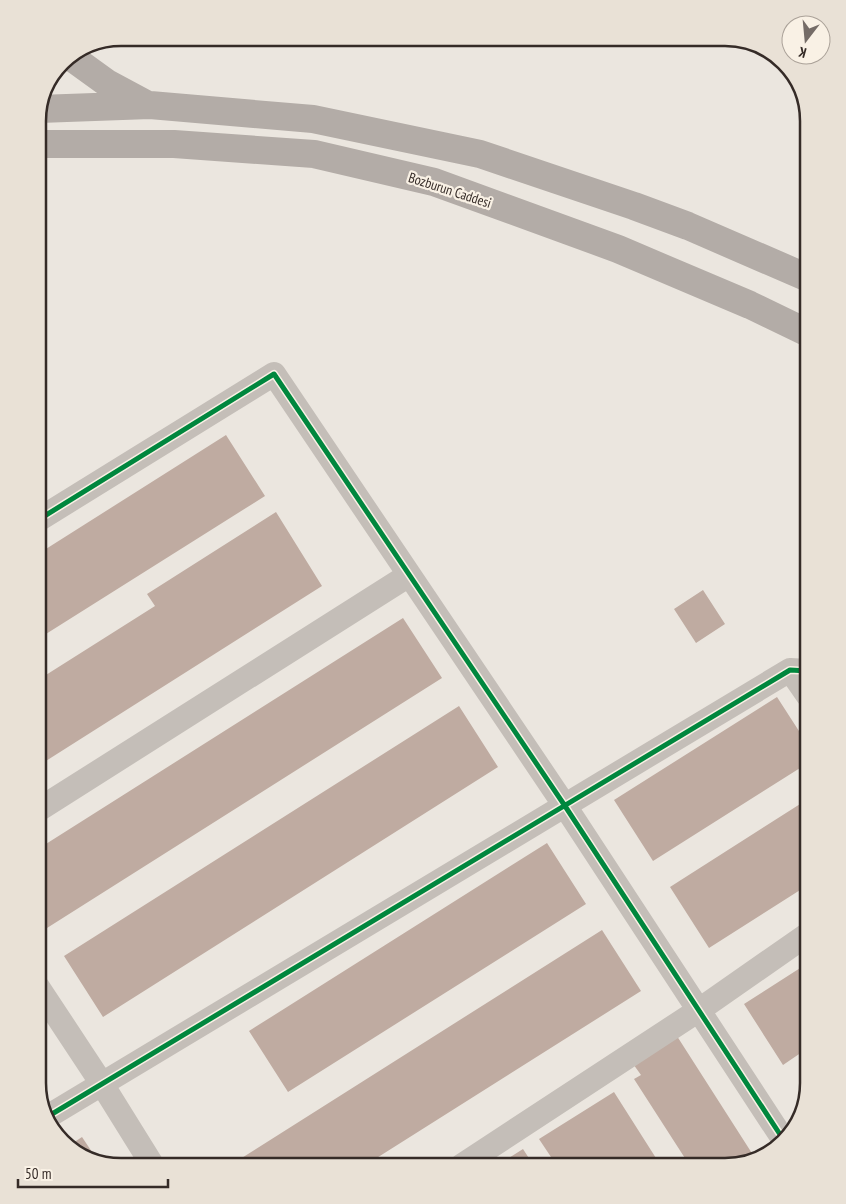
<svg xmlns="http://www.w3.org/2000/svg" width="846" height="1204" font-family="'PT Sans Narrow',sans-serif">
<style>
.building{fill:#bfaba1}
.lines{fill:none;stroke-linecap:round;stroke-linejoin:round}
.street{stroke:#c4beb8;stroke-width:24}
.primary{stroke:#b3aca7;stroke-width:28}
.cycleway-casing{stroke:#f9f1e5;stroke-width:8}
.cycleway{stroke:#00873e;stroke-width:5}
.labels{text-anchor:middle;stroke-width:4.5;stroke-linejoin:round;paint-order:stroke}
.street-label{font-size:14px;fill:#352b27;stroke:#f9f1e5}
.rim{fill:none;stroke:#352b27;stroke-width:2.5}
</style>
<rect width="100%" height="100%" fill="#ebe6df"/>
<path class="building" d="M226,435L265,496L38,639V554Z
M276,512L322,586L38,766V680L155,606L147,594Z
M703,590L725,624L696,643L674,609Z
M403,618L442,678L47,928L38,913V849Z
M777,697L808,745V763L653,861L614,800Z
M459,706L498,767L103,1017L64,956Z
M808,799V885L709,948L670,887Z
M547,843L586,904L288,1092L249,1031Z
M602,930L641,991L364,1166H229Z
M808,963V1048L783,1065L744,1004Z
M675,1033L755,1158L725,1166H690L634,1079L641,1075L631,1061Z
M808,1074V1083L806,1091L799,1080Z
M614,1092L661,1166H557L539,1139Z
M82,1137L98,1161L79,1155L70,1145Z
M523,1149L534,1166H496Z"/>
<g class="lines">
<path class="street" d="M38,520L274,374L565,806L783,1139
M790,670L808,696
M38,810L409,575
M38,987L102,1084L153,1166
M47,1117L790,670L808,671
M461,1166L699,1010L808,934"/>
<path class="primary" d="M71,57L107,83L148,105
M39,109L150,105L313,119L480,154L634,206L688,226L808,278
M38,144H174L314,154L434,182L618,249L750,305L808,333"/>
<g class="cycleway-casing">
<path id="cycleway" d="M38,520L274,374L565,806L783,1139
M47,1117L790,670L808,671"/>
</g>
<use href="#cycleway" class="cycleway"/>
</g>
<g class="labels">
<g class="street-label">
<text transform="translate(450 190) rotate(18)" y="5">Bozburun Caddesi</text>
</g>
</g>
<path d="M0 0H846V1204H0ZM121 46H725A75 75 0 0 1 800 121V1083A75 75 0 0 1 725 1158H121A75 75 0 0 1 46 1083V121A75 75 0 0 1 121 46Z" fill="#e9e1d6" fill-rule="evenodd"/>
<path class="rim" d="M121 46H725A75 75 0 0 1 800 121V1083A75 75 0 0 1 725 1158H121A75 75 0 0 1 46 1083V121A75 75 0 0 1 121 46Z"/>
<g transform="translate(806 40) rotate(196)"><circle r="24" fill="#f9f1e5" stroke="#aba299"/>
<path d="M0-4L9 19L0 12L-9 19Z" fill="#756c67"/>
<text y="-8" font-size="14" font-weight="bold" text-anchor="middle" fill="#352b27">K</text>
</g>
<path d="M18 1179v8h150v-8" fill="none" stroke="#352b27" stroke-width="2.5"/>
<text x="25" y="1179" font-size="15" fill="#352b27" stroke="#f9f1e5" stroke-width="4" paint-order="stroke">50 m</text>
</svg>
